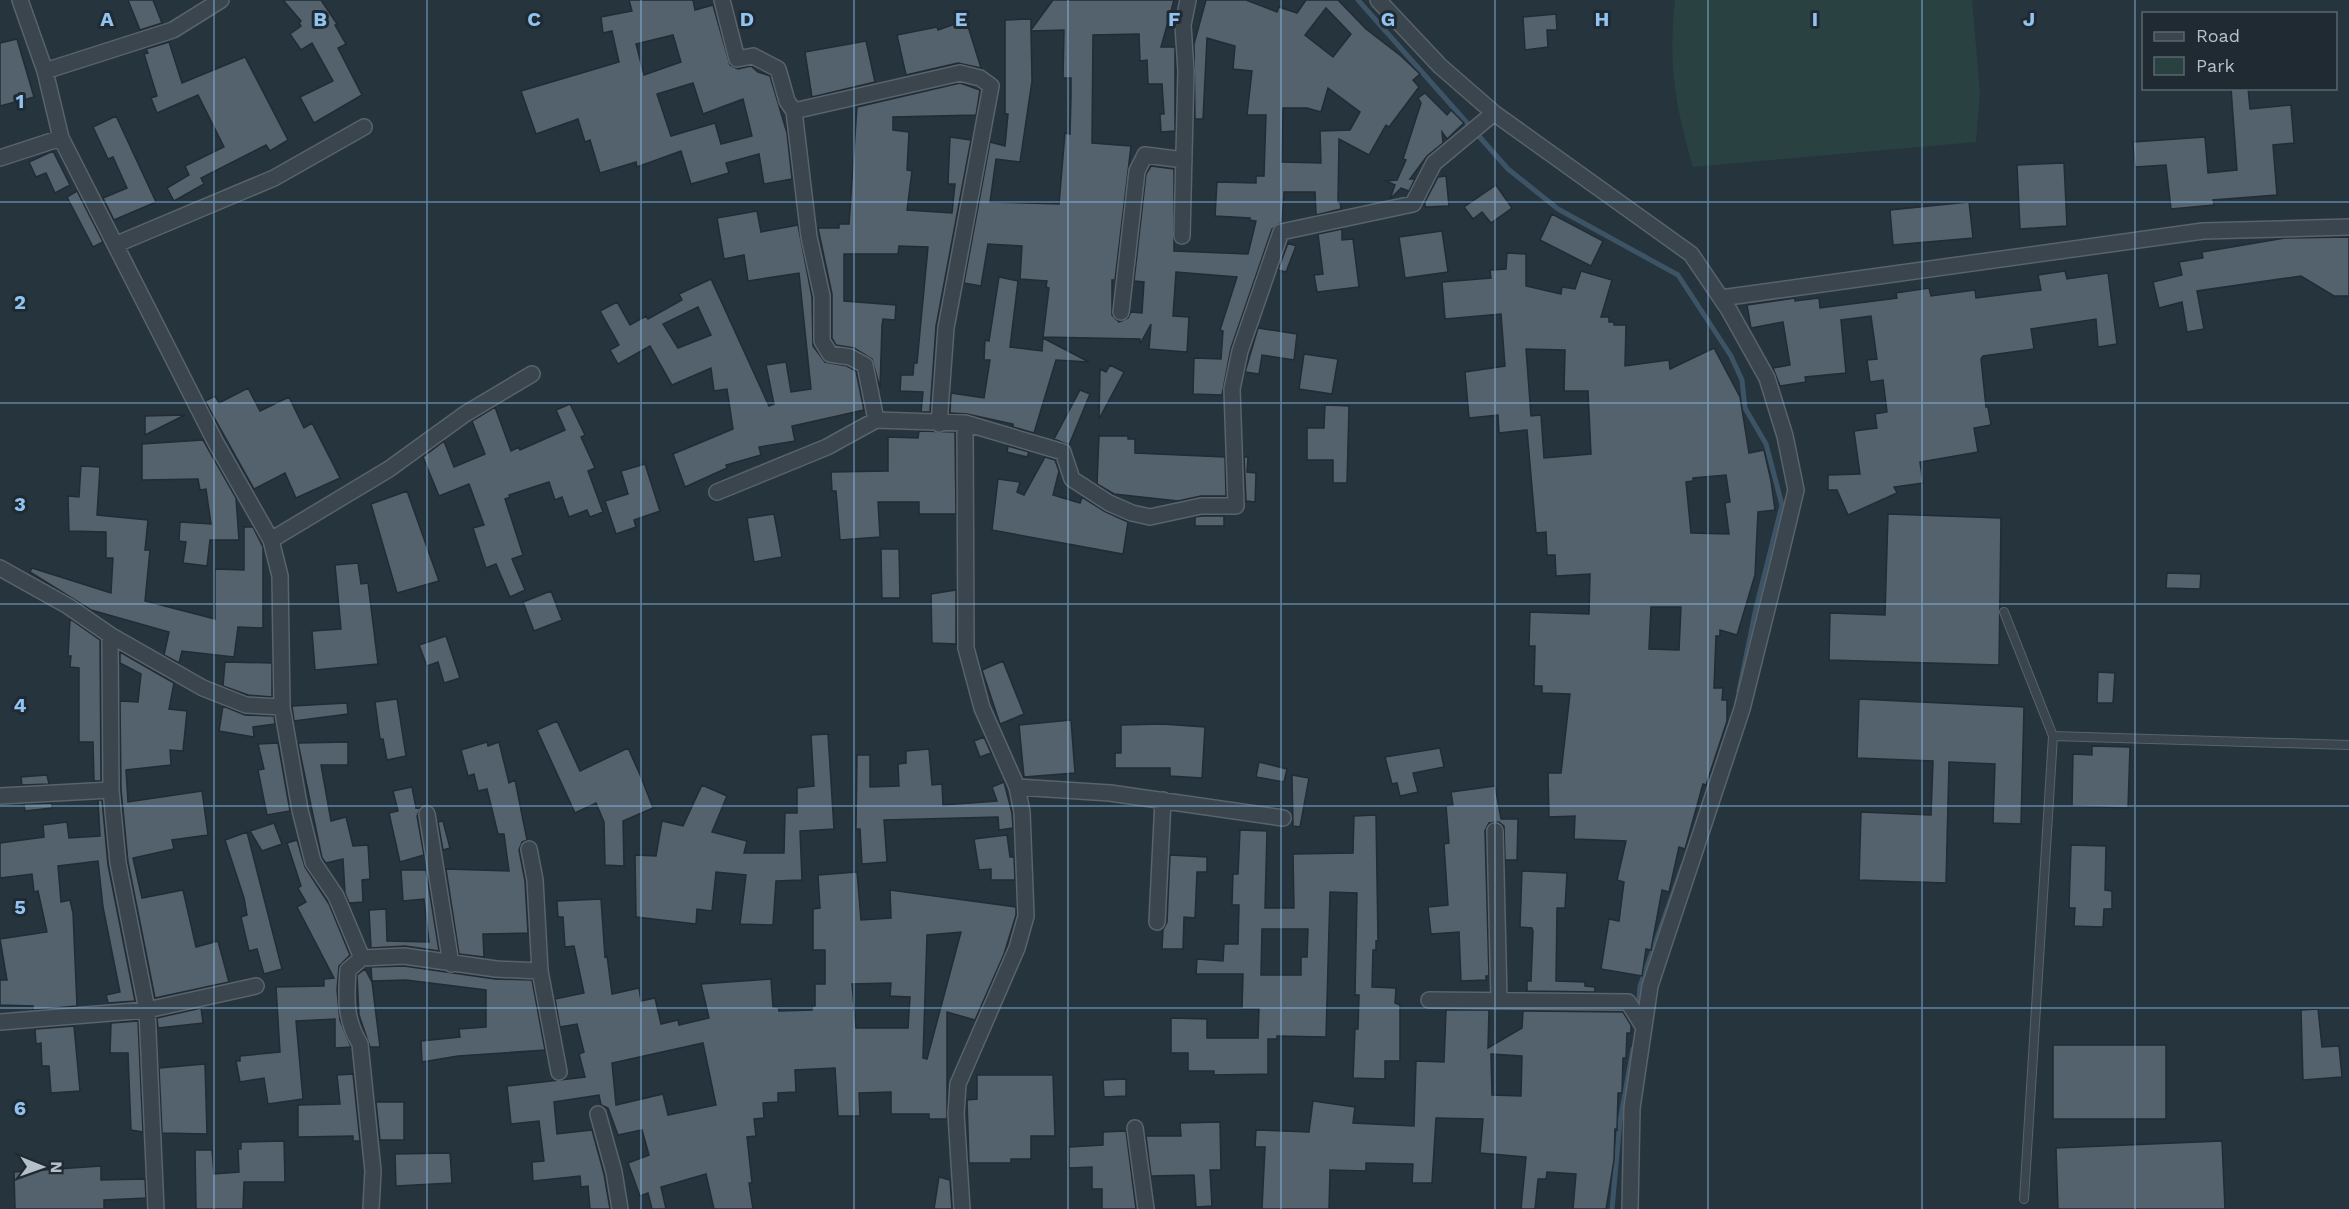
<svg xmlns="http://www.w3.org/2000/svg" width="2349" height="1209" font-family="'Work Sans',sans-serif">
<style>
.green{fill:#294140}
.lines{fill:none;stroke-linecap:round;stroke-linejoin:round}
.stream{stroke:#3d5466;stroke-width:5}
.building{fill:#54626e;stroke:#212c35;stroke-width:1.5;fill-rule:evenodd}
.service-casing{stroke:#58636c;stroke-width:10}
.minor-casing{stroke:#58636c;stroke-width:18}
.service{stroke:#3a454e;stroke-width:8}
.minor{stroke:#3a454e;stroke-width:15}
.grid{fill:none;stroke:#92c4f2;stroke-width:1.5;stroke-opacity:0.55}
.grid-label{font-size:20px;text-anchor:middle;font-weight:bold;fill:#92c4f2;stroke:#1f2a33;stroke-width:6;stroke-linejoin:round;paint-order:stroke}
</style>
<rect width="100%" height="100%" fill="#26343e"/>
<path class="green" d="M1675,0H1972L1980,93L1976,142L1693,167C1675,106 1668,64 1675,0Z"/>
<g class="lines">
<path class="stream" d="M1358,0L1508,169L1558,209L1678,275L1731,356L1742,380L1745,408L1766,444L1782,505L1756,608L1739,691
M1638,1010L1640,986L1683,865
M1612,1209L1620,1121L1633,1049"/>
</g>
<path class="building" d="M128,0H153L162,23L140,30Z
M283,0H321L337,24L335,25L346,44L338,48L362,95L314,123L300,97L333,81L312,43L301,50L290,34L301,26L299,23L301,21Z
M629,0H693L695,10L713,5L730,65L738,69L751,66L758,72L770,76L787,133L792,179L764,184L759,154L726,163L729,173L691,184L681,151L637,167L636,162L600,173L590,140L585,142L578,119L536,134L521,91L619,62L612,31L603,33L601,17L632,11ZM673,35L681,62L644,75L636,44ZM693,83L703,114L743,99L752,136L721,144L715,123L671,136L657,94Z
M1053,0H1174L1161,47H1175V131L1161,132L1160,114H1164L1162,84H1148L1147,60L1140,61L1139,34L1093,35L1092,143L1131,146L1115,280H1112V315L1119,322L1128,318L1131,312L1142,313L1144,282L1134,281L1146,174L1151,166L1174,169V251L1248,254L1256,221L1250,220V218L1215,216L1217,182L1256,183V176H1264L1266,115H1247L1252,71L1233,69L1235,46L1207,38L1203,119H1195L1194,44L1206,0H1246L1277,12L1279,7L1297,13L1306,0H1338L1366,29L1401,56L1420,74L1413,80L1419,87L1389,127L1386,125L1369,155L1339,139L1338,202H1340L1341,209L1316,215L1315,192H1284L1282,222L1272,229L1231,348L1222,395L1193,394L1194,358L1221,359L1223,331L1220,330L1237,277L1176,272L1173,316L1189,317L1187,352L1149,349L1151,324L1140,344V339L1043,337L1049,288L1046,287L1047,281L1020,279L1022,246L988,244L981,286L964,283L990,142L1005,146L1008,114H1005V20L1031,19V30ZM1326,8L1351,34L1333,57L1305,35ZM1064,30L1063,78H1071V96L1070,134L1065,133L1059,204L990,202L996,159L1020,162L1032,81L1031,31ZM1328,88L1360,112L1350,130L1320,131L1321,163L1282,162L1283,108H1307L1321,112Z
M1556,14L1557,30H1547L1548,47L1525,50L1523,17Z
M966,20L981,68L958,63L906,75L897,35L937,27L938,30Z
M17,39L34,97L0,106V43Z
M866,41L875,82L812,97L805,52Z
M169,42L182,83L245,57L288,140L270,151L266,145L201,178L204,184L174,201L167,188L189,175L185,166L224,147L198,95L157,113L151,98L157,96L144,54L148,53L146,49Z
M960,83L980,90L976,115L893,117V130L909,132L907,170L912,171L907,210L952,213L955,184H948L950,137L971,140L936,326L930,412H921L923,392L900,391L901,375H913L914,363H917L928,247L899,246L898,254H844V301L896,305L895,320L883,319L882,325L880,388L872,359L854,348L836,345L832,338V294L818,228H839V224H849L857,107Z
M2231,88H2248L2250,109L2291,105L2294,143L2273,145L2277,195L2213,200L2214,205L2171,209L2166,165L2135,167L2133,142L2205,137L2208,173L2237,170Z
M1425,93L1447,115L1451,110L1464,123L1447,139L1442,132L1443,143L1427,156L1410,179H1415L1409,191L1401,188L1390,199L1395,185L1386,181L1397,180L1406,160L1403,159L1421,103L1418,98Z
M116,116L156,202L114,220L103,198L127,188L113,157L108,159L93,127Z
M53,151L70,185L55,193L46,173L36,177L29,162Z
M2064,163L2067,226L2020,229L2017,165Z
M1446,176L1449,206L1425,207V202L1438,177Z
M1496,185L1512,208L1491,223L1482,212L1473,219L1464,207Z
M77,191L103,242L93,247L67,197Z
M1969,202L1973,238L1893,245L1890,210Z
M757,211L761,232L798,225L812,297L813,346L825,362L847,366L856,371L864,410L792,426L795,441L759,447L761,455L726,465L727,468L685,487L673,454L733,429L727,389L714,391L711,368L672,385L650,346L618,364L610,350L619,345L600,311L617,302L630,325L646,316L648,319L682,300L679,294L711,279L769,406L774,404L766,365L786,362L791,392L811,389L799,273L748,281L744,255L724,259L717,218ZM698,307L711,335L678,348L663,324Z
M1552,214L1603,241L1591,266L1540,240Z
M1342,229V240L1353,239L1359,287L1317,292L1314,275L1323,274L1318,234Z
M1442,231L1448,272L1405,278L1399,237Z
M2349,237V296H2334L2301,276L2197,291L2204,329L2187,332L2182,302L2159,308L2153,282L2182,275L2179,262L2203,258L2202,252L2285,238Z
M1288,243L1296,246L1286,272L1278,270Z
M1507,253L1526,254V286L1561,294L1562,287L1575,289L1581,271L1612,280L1601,317H1609V322H1614V325H1626L1625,366L1669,360L1670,369L1714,348L1740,397L1749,453L1764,450L1771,481L1775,510L1758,512L1755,575L1737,635L1720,630V636H1716L1714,688H1723L1722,700H1727V721L1706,785L1703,784L1685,849L1679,847L1669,892L1662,890L1651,950L1646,949L1642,976L1601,969L1609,919L1619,921L1624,882L1617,880L1626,841L1574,839L1575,816L1549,817L1548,773H1561L1570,694L1542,693V686H1534L1535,646H1529L1530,612L1589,614L1590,574L1556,576L1555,555H1547L1546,532L1536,533L1527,430L1499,433L1498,415L1469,418L1465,372L1505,366L1501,314L1445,319L1442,282L1491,278L1490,270L1506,269ZM1526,349L1565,350L1564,391H1588L1591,454L1544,458L1541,415L1531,416ZM1726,475L1730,502L1725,503L1729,534L1691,533L1686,482L1693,481V478ZM1651,607H1681L1679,650L1649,649Z
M2065,271L2067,279L2108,273L2117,344L2098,347L2096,319L2031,329L2034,349L1983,356L1981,359L1986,407H1988L1991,425L1974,428L1978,452L1920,462L1923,483L1894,487L1897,493L1848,515L1837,490H1828V475L1860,474L1854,431L1877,428L1875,414L1887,412L1883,380L1870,382L1867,360L1877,359L1871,316L1841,320L1846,373L1805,377L1806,382L1780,386L1773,368L1790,365L1783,322L1751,328L1747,305L1795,298V301L1819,298L1820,308L1897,298L1896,293L1929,288L1931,296L1975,290L1976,298L2041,290L2038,275Z
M999,277L1018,281L1010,347L1042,351L1043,338L1089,362L1056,360L1034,433L1013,427V424L967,414L950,413L951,393L984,398L990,360H984L985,340L989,341Z
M1258,328L1297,334L1294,360L1262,355L1259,374L1245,372Z
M1304,354L1338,359L1332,394L1299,389Z
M1110,365L1124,372L1099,419L1100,369L1106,372Z
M248,388L260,411L289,397L304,428L312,423L340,478L296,498L285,473L254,489L205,401L215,396L219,403Z
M1080,390L1090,394L1069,445L1054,439Z
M570,404L585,435L581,437L595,468L588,471L603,512L590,517L587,510L569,517L562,497L555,500L549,482L509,495L510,497L505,499L523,555L512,559L525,590L510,597L496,564L486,568L473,528L484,525L469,484L439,496L423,457L444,441L454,467L485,454L472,421L495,407L511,451L519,447L520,450L565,430L556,410Z
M1325,405L1349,406L1347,483H1333V460H1307V428H1324Z
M185,415L145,435V416Z
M919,431L955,432L956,514H919V502H878L880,537L840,540L836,491H832L831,472L888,471V437L918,438Z
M1099,436H1128V439H1135V453L1225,457L1226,496H1201L1178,501L1114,494L1097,484Z
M203,440L236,498L239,540H210L207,566L183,563L186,542L179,541L180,522L211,524L206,489L200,490L198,479L142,480V444Z
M1008,446L1029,452L1027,457L1007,452Z
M1045,457L1055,460L1059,471L1053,495L1080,503L1082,497L1104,511L1128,522L1123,554L992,530L998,479L1020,482L1017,492L1024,495Z
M1244,457H1248L1247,472L1256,473L1255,502L1246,501Z
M645,464L660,511L634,520L636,527L616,534L605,501L628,494L621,471Z
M81,466L100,467L97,515L148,520L145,550H150L145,601L215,619V569L244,570V527H253L263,547V628L238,627L234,657L182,651L179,663L164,655L169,632L91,610L30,572L32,568L111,593L113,558H106V532L69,531L68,496L79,497Z
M407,491L439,581L397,593L371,504Z
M774,514L782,557L754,562L747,518Z
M1888,514L2001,518L1999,665L1829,660L1830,613L1885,615Z
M1202,516H1224V526H1195V517Z
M881,549H899L900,598H882Z
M358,563L361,584L368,583L378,664L315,670L312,631L341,629L335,565Z
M2167,573L2201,574L2200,589L2166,588Z
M956,590V644L932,643L931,594Z
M551,591L562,620L534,631L523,602Z
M70,619L100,640L101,781H94L93,742H79V668L70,667L71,656H68Z
M446,636L460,678L444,683L438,662L427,666L419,645Z
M120,652L174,683L169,709L187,711L183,751L170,750L171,765L126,770L128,802L202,791L208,835L172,840L174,849L133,858L142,898L183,890L196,947L218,941L229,982L155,998L128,862L121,789L120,701L138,702L141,674L120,663Z
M1003,661L1024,714L1000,724L982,670Z
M225,662L272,663V697L248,695L223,686Z
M2098,672L2115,673L2113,703H2097Z
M397,699L406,756L387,760L383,739H380L375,702Z
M1859,699L2024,707L2021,824L1993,823L1995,764L1949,762L1946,883L1859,880L1861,812L1931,815L1933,761L1857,758Z
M347,703L348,714L294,721L292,706Z
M223,706L245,715L274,716L275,724L253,727L254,737L219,731Z
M1071,720L1075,773L1024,777L1019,725Z
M557,721L580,771L628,748L641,777L653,808L623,821L624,866L605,865L604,822L596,803L575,813L537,730Z
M1162,724L1205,727L1202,778L1170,776V768H1115V753H1121V725Z
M828,734L834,829L800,831L802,880L776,881L773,925L740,924L746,875L716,872L712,911L697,909L696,924L636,917L635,855L656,856L662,821L683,826L702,785L727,796L712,832L747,841L744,853H784L785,813H797V788L814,786L811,735Z
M984,737L991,753L980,757L974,741Z
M348,742V765H321L331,821L346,817L353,846L368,845L370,879L362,880L363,902L349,903L345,893L343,859L326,863L322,858L298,743Z
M487,742L488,746L499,742L509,783L515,780L527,840L522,842L519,850L525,881L528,933L483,934L484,957L459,954L446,869L509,871L504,834H498L487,789L478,791L474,774L468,776L461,750Z
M278,743L290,811L267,815L258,770L264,769L258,744Z
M2092,746L2130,747L2128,808L2072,806L2073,754L2092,755Z
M1440,748L1444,767L1413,773L1418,792L1400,796L1397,783L1392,784L1385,757Z
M929,749L932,785L942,784L943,805L997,801L992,787L1004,782L1012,813L1013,828L999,830L998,817L884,820L887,862L862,864L860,829H856L857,755H870V787L899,786L898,764L906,763V751Z
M1259,762L1287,769L1284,782L1256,777Z
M47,775L49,784L22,785L21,777Z
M1292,775L1309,778L1300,827L1293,826Z
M1495,786L1501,819H1518L1517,860H1505L1504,826L1499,822L1489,823L1485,831L1489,976H1486V980L1461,981L1459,932L1431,934L1428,907L1448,905L1444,844L1449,843L1446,806L1453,805L1451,792Z
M412,787L416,808L421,807L417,816L424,855L400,862L389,813L398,811L393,791Z
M98,800H102L108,865L135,1001L108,1003L106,995L120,992L103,907L98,861L58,866L61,902L70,900L73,913L77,1006L33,1010V1006L0,1005V980H7L0,939L47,932L38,891L34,892L32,874L0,878V843L44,837L43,825L67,822L69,838L100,836Z
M52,803V808L25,811L24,804Z
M1376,815L1378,941H1376V950H1373L1372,987L1396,988L1395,1003L1400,1005V1061H1385V1079L1353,1078L1355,1029H1358L1359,995H1355L1357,893L1330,892L1326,1037L1277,1036V1039H1268V1074L1214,1075V1071H1188V1053H1171V1018L1207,1019V1038H1258L1259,1009H1242L1243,974H1196L1197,959L1223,961L1224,944H1238L1239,905H1232L1233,874H1238L1240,830L1267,831L1265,908H1294L1293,854L1353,853L1354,816ZM1262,929H1308L1307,957H1301V975H1261Z
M443,821L450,848L443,850L438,822Z
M274,823L282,844L262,851L250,831Z
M247,832L282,969L264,974L257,949L249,951L241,917L247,915L244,898L225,840Z
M1007,835L1010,857H1014L1015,880H991V869L979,870L974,839Z
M297,840L305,867L329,904L350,955L339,966L337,990L340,1020L351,1047L335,1048V1019L296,1021L303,1099L268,1104L264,1078L240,1082L236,1061H240V1056L280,1052L276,987L324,986V979L334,978L297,907L306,902L298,888L301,886L287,843Z
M2071,845L2106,846L2105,890L2112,891V909H2104L2103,927L2074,926L2075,908H2069Z
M1170,855L1207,857V872H1197L1195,918L1184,917L1183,949H1162L1163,930L1167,922Z
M401,870H426L439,951L405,946L371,948L369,910L386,909L387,941L429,942L424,899L403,901Z
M1522,871L1567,873L1565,908H1557L1556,981L1585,982V986L1595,987V992L1527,991V981H1531L1533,931L1532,928L1520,927Z
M857,872L861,920L891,918L890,890L1016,907V915L1004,954L975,1020L947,1012V1119H929V1114H891V1092L859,1093L860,1116H838L835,1068L795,1070L796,1092L778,1093V1102L763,1103L764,1118L754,1119L756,1136L747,1137L752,1183H749L753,1209H714L706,1174L661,1187L666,1209H652L648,1193L640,1196L628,1163L649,1155L642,1130L618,1135L608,1108L601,1105L599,1095L554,1102L557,1134L592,1130L604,1174L610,1209H590L588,1186L581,1187L580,1176L533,1181L532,1162L544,1161L539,1121L511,1124L507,1086L585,1077L579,1054L584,1052L577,1024L560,1027L555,999L584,993L574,946L565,947L563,917H558L557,901L601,899L605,957L607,956L612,994L639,988L641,1001L655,998L661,1024L678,1020L679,1025L709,1018L701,984L771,979L773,1007H778L779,1011L812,1010V1006H815V984H825V950H813V909L820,908L818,875ZM961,932L927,1059L923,1058L927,935ZM891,983L890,996L910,997L908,1028H856L852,984ZM703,1043L716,1105L668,1115L663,1094L616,1105L612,1063Z
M404,966L495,979L532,980L545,1050L458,1056L422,1062L421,1041L460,1037L459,1029L486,1027V990L406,980L372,981L371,967Z
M365,969L372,982L380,1047H370L359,1015L357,975Z
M201,1008L203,1023L158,1028L157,1018Z
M2318,1009L2322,1047L2339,1046L2342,1077L2303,1080L2301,1010Z
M1446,1010H1489L1488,1048L1522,1028L1523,1011L1623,1012L1631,1025V1033H1627L1626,1058H1623L1622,1093H1618L1617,1130L1615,1129L1614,1160L1606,1209H1573L1576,1174L1547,1172L1546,1179H1538L1535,1209H1521L1526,1157L1480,1153L1483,1119L1436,1118L1432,1183H1412L1413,1164L1366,1163V1171L1330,1170L1329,1209H1262L1265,1147H1255L1256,1130L1309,1132L1313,1101L1355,1107L1353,1123L1414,1126L1416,1061L1444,1062ZM1491,1054L1522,1056L1521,1096L1492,1095Z
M138,1021L143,1132L131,1130L128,1053H110L111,1023Z
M74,1026L80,1091L51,1093L49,1066H42L41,1043L36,1044L35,1029Z
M2053,1045H2166V1119H2053Z
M205,1064L207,1134L162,1133L159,1068Z
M353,1074L360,1141H353V1136L298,1137V1105L340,1104L337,1075Z
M977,1075H1053L1055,1136H1031V1159H1011V1163H969L967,1100L977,1099Z
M1126,1079V1096L1104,1097L1103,1080Z
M376,1102H404V1140H380Z
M1220,1122L1221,1170H1210L1212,1206L1196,1207L1194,1175L1151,1176L1146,1136H1181L1180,1123Z
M1126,1131L1136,1209H1102V1189H1092V1167L1069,1168V1147L1103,1145V1132Z
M284,1141L285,1182H244L243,1209H196L195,1150H212L214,1174L239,1172L238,1149H241V1142Z
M2222,1141L2225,1209H2058L2056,1148Z
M450,1153L452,1183L396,1186L395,1154Z
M101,1166V1180L145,1179L146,1198L104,1200V1209H15L14,1172Z
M939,1177L950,1180L952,1209H934Z"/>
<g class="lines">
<g class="service-casing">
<path id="service" d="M2004,612L2053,736L2024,1199
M2053,736L2349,745"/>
</g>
<g class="minor-casing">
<path id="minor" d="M20,0L45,71L61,138L216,443L271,540L280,576L282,707L300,810L313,862L336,896L362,958L348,970C346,998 345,1020 360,1044L373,1171L371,1209
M722,0L737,59L753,56L778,69L787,101L794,111L809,237L822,296V341L830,354L850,357L865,365L876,420
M1378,0L1440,66L1494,113L1691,254L1729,310L1767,378L1785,436L1796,490L1779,561L1742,709L1650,986L1632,1108L1630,1209
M45,71L173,30L221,0
M794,111L960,73L980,78L991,86L946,328L939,424
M0,158L61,138
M1182,236L1186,71L1183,25L1188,0
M117,244L274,178L364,127
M1721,298L2203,231L2349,227
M1121,312L1137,171L1145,155L1184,160
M717,492L827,447L876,420L965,423L1063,452L1072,479L1109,503L1132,513L1150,517L1201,506H1236L1232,389L1240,351L1281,232L1413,204L1434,163L1494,113
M271,540L389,469L465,414L532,374
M0,568L68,606L110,635L203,688L246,705L282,707
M110,635L111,790L118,863L147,1010L156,1209
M1017,787L1110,793L1283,818
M0,796L111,790
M427,814L451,964
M1495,831L1499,1000
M529,849L535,880L540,971L559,1072
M1157,922L1163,800
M362,958L404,956L496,969L540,971
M1429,1000L1628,1002L1643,1026
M0,1022L147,1010L256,986
M598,1114L614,1172L620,1209
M1135,1128L1146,1209
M962,1209L956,1114L958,1084L1017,948L1026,916L1022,812L1017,787L982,708L966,648L965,423"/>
</g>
<use href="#service" class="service"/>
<use href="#minor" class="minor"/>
</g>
<path class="grid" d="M214,0V1209M427,0V1209M641,0V1209M854,0V1209M1068,0V1209M1281,0V1209M1495,0V1209M1708,0V1209M1922,0V1209M2135,0V1209M0,202H2349M0,403H2349M0,604H2349M0,806H2349M0,1008H2349"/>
<g class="grid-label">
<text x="107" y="26">A</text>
<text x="320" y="26">B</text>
<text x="534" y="26">C</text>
<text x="747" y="26">D</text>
<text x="961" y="26">E</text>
<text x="1174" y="26">F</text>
<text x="1388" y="26">G</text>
<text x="1602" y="26">H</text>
<text x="1815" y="26">I</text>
<text x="2029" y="26">J</text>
<text x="20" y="108">1</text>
<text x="20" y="309">2</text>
<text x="20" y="511">3</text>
<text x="20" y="712">4</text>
<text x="20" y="914">5</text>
<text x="20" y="1115">6</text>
</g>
<rect x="2142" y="12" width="195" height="78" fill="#1f2a33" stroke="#5b666f" stroke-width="1.5"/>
<rect x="2154" y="32" width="30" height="9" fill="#3a454e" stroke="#5b666f" stroke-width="1.5"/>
<text x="2196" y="42" font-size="18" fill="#b6c0c9">Road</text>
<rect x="2154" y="57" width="30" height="18" fill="#294140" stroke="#5b666f" stroke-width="1.5"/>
<text x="2196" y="72" font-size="18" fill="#b6c0c9">Park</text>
<g transform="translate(42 1167) rotate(91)" stroke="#1f2a33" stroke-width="4.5" paint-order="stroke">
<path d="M0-4.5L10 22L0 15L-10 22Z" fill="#b6c0c9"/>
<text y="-9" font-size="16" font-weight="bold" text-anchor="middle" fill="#b6c0c9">N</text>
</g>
</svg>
